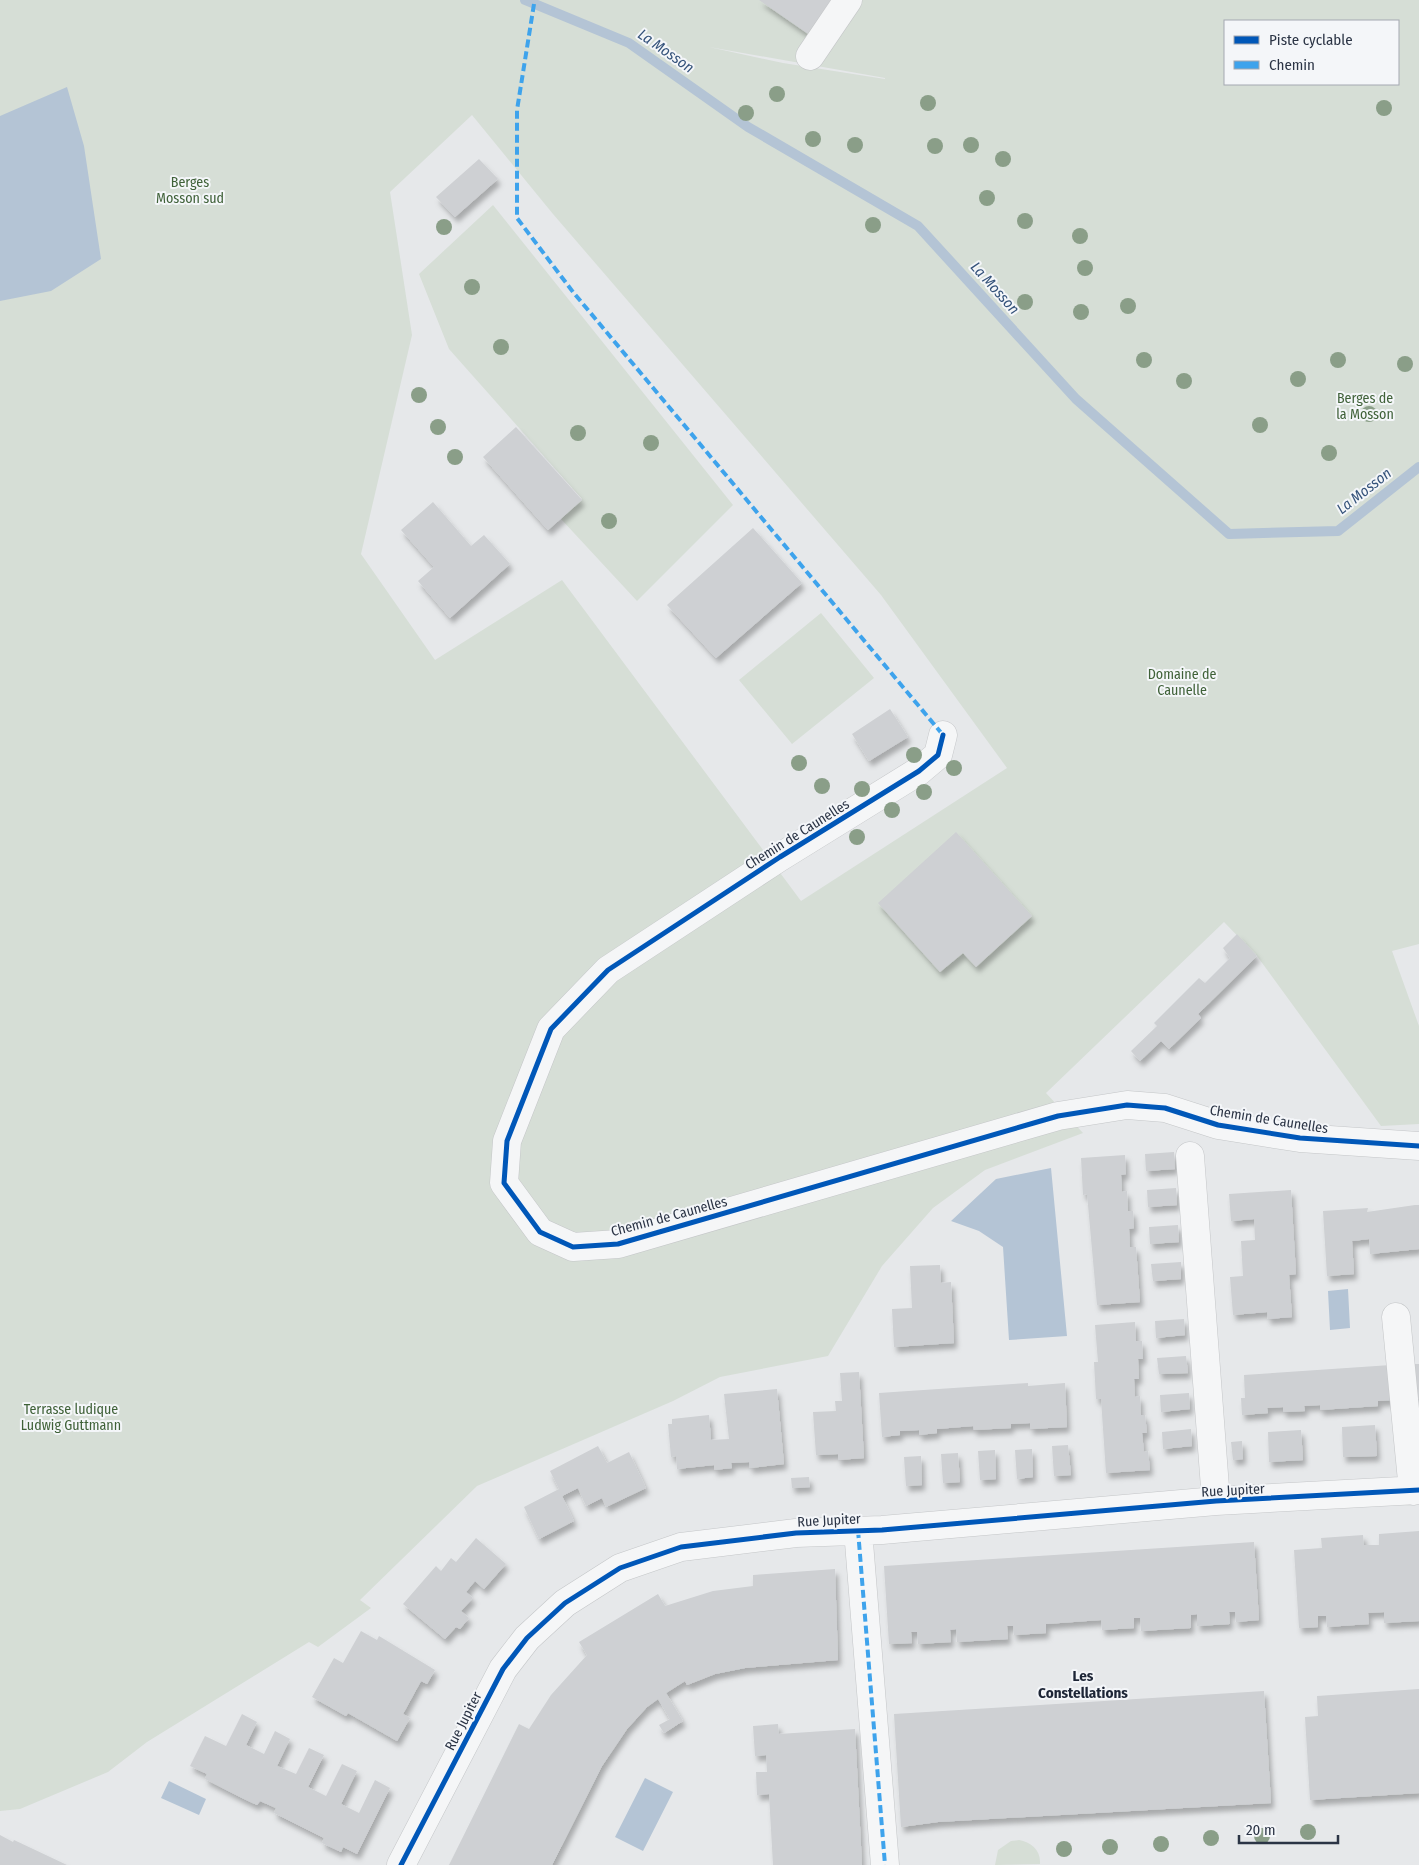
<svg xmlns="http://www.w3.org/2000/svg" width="1419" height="1865" font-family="'Fira Sans Condensed',sans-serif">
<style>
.green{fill:#d6ded6;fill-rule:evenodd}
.water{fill:#b4c4d5}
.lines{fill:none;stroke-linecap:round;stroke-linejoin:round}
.stream{stroke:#b4c4d5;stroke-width:10}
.building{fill:#ced0d3;filter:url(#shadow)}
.minor-casing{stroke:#c4c6c8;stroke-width:29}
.minor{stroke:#f5f6f7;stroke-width:28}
.quiet{stroke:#3ea3ec;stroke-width:4;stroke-dasharray:8 4;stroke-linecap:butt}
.cycleway-casing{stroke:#f4f6f9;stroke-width:8}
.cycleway{stroke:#0057b8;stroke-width:5}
.tree{fill:#8a9e88}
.labels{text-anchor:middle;stroke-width:4;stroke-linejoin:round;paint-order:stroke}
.park-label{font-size:14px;fill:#3f6138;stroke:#f4f6f9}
.street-label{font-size:14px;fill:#2b3445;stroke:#f4f6f9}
.water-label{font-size:15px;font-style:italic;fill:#34527a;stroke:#f4f6f9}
.neighbourhood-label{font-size:15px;font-weight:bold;fill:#1d2536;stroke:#f4f6f9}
</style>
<defs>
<filter id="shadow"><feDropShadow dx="3" dy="5.5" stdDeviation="2.5" flood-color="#0004"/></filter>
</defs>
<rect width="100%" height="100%" fill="#e6e8ea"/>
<path class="green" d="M0,0H1419V944L1392,951L1419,1026V1124L1381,1126L1257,956L1224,922L1046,1093L1083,1133L985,1170L933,1208L882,1266L828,1356L720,1377L673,1401L477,1486L360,1600L371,1608L318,1647L309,1642L147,1742L108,1772L20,1809L0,1811ZM1225,21H1398V84H1225ZM709,47L885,78V79L783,63ZM472,115L553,214L881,595L1007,768L801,901L562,580L435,660L361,554L412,335L390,192Z
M493,205L733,505L637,601L561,519L582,499L449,349L419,274Z
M821,613L874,678L792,744L739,680Z
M1019,1840C1031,1842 1041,1850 1040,1864L995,1865L998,1850L1011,1841Z"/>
<path class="water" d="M67,87L84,146L101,259L51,291L0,301V116Z
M1051,1168L1067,1336L1009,1340L1003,1247L979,1231L951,1221L996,1179Z
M1348,1289L1350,1328L1330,1330L1328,1291Z
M645,1778L673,1792L643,1851L615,1837Z
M169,1781L206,1799L199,1815L161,1798Z"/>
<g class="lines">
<path class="stream" d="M525,0L629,43L748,127L918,226L1076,399L1229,534L1338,531L1419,467"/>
</g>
<path class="building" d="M759,0H840L814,38Z
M479,159L498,179L455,217L436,197Z
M516,427L582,500L548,530L483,457Z
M433,502L471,546L484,535L510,564L450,618L418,581L434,567L401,530Z
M753,528L802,583L716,658L667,605Z
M890,709L908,737L869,761L852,734Z
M956,832L1032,916L976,967L963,953L940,972L878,903Z
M1237,934L1257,956L1198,1014L1201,1018L1169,1049L1161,1041L1140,1061L1131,1051L1157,1026L1154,1023L1199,978L1205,983L1230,958L1223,948Z
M1174,1152L1175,1169L1146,1171L1145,1154Z
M1125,1155L1126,1174L1121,1175L1122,1192L1127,1191L1128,1211H1133L1134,1228L1129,1229L1130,1247H1136L1140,1302L1097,1305L1087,1194L1083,1195L1081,1158Z
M1176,1188L1177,1205L1148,1207L1147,1190Z
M1291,1190L1296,1274L1289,1275L1292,1317L1268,1319L1267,1312L1233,1315L1230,1277L1243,1276L1241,1241L1255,1240L1254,1219L1231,1221L1229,1194Z
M1415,1205H1419V1249L1370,1254L1369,1239L1352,1241L1354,1274L1327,1276L1323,1211L1368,1208L1367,1212Z
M1178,1225L1179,1242L1150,1244L1149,1227Z
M1181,1262V1279L1153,1281L1151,1264Z
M940,1265L941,1283L951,1282L954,1343L894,1347L892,1309L912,1308L910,1266Z
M1184,1319L1185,1335L1156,1338L1155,1321Z
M1135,1322L1136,1341H1142L1143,1359H1138L1139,1379H1134L1135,1397L1140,1396L1141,1415H1145L1147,1433H1142L1144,1452L1148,1451L1150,1470L1106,1473L1101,1399H1096L1094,1362H1098L1095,1325Z
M1186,1356L1188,1373L1159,1374L1157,1358Z
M1411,1364H1419V1399H1414Z
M1391,1365L1394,1400L1378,1401V1406L1320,1410V1405L1304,1406L1305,1411L1283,1412V1407L1267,1408L1268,1413L1242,1415L1241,1398H1245L1244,1375Z
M859,1372L864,1458L838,1460V1454L816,1455L813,1412L836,1411L835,1401H842L840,1373Z
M1028,1383V1386L1065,1383L1067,1427L1030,1429V1423L1011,1424V1428L974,1430L973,1426L937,1429V1433L919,1435V1430L900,1431V1435L882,1437L879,1393Z
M777,1389L784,1464L750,1468L749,1462L731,1463L732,1468L714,1470V1465L677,1469L676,1456L671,1457L668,1424H672V1419L709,1415L711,1440L729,1439L724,1394Z
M1189,1393L1190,1409L1161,1412L1160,1395Z
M1375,1425L1377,1456L1343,1457L1342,1427Z
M1191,1429L1192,1446L1163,1449L1162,1432Z
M1301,1430L1303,1460L1269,1462L1268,1432Z
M1242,1441L1243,1459L1233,1460L1231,1442Z
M1068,1445L1071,1475L1054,1476L1052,1446Z
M598,1446L607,1463L629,1452L646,1488L606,1507L602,1498L586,1506L578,1488L562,1496L574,1521L539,1539L524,1507L559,1489L550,1471Z
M1032,1449L1033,1477L1017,1479L1015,1450Z
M995,1450L996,1479L980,1480L978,1451Z
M958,1453L960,1482L943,1483L941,1454Z
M921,1456L922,1485L906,1486L904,1457Z
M809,1477L810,1487L792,1488L791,1478Z
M1419,1531V1621L1384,1623V1612L1368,1613L1369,1624L1327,1627L1326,1616H1318V1627L1299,1628L1294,1550L1322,1548L1321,1538L1363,1535L1364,1545H1379V1534Z
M476,1538L506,1564L484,1589L475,1581L466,1592L473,1598L461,1611L469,1618L460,1629L456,1627L445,1639L403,1604L436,1566L441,1571L451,1558L456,1562Z
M1254,1542L1259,1620L1236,1622L1235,1612H1229L1230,1624L1197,1626V1614L1191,1615V1628L1141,1631L1140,1618H1134V1628L1102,1630L1101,1620L1046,1624V1633L1014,1635L1013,1626H1007L1008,1639L957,1642L956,1629L950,1630L951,1642L918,1644L917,1632H911L912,1643L889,1644L884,1566Z
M835,1569L838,1660L745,1668L715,1674L687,1685L685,1681L666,1693L683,1721L664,1733L659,1725L670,1719L658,1699L647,1707L627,1729L602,1766L552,1865H449L519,1724L529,1729L551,1695L587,1655L579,1642L658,1594L665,1606L713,1591L753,1586V1575Z
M361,1631L377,1640L379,1636L435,1670L427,1684L421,1681L403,1714L410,1718L397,1741L348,1713L346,1716L312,1697L334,1658L343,1663Z
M1419,1689V1793L1310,1800L1305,1717L1318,1716L1317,1696Z
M1264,1691L1271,1803L938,1822L901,1827L894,1714Z
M242,1714L257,1722L246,1745L264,1754L275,1731L290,1739L277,1766L296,1774L309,1748L324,1755L308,1787L326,1796L342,1764L357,1771L341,1804L359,1813L375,1780L390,1788L357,1854L343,1847L341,1852L322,1843L324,1838L274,1813L276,1808L260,1801L257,1805L242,1798L205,1779L207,1774L190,1766L205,1736L226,1746Z
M778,1724L779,1734L855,1729L862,1865H773L769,1794L757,1795L756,1772H767L766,1755L755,1756L753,1726Z
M0,1835L13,1842L14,1840L67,1865H0Z"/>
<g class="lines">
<g class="minor-casing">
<path id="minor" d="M810,56L848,0
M943,735L938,755L919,771L780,857L608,970L551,1029L507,1141L504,1183L540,1232L573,1247L618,1244L1058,1116L1127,1105L1165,1108L1218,1125L1300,1138L1419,1146
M1190,1156L1216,1501
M1396,1317L1413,1491
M858,1530L885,1865
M401,1865L503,1669L527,1638L565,1603L620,1568L681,1547L796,1533L882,1530L1216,1501L1419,1490"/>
</g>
<use href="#minor" class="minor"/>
<path class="quiet" d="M534,4L517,110V218L573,292L943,735
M858,1530L885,1865"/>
<g class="cycleway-casing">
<path id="cycleway" d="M943,735L938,755L919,771L780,857L608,970L551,1029L507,1141L504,1183L540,1232L573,1247L618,1244L1058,1116L1127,1105L1165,1108L1218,1125L1300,1138L1419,1146
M401,1865L503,1669L527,1638L565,1603L620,1568L681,1547L796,1533L882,1530L1216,1501L1419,1490"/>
</g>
<use href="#cycleway" class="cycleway"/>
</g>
<g class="tree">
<circle cx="777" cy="94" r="8"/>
<circle cx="928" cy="103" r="8"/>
<circle cx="1384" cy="108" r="8"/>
<circle cx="746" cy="113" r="8"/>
<circle cx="813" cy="139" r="8"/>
<circle cx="855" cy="145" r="8"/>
<circle cx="971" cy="145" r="8"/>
<circle cx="935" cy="146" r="8"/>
<circle cx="1003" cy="159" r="8"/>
<circle cx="987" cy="198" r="8"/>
<circle cx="1025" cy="221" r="8"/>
<circle cx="873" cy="225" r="8"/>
<circle cx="444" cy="227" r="8"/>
<circle cx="1080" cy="236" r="8"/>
<circle cx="1085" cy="268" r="8"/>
<circle cx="472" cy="287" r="8"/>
<circle cx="1025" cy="302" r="8"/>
<circle cx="1128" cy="306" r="8"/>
<circle cx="1081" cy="312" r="8"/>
<circle cx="501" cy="347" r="8"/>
<circle cx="1144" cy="360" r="8"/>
<circle cx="1338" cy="360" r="8"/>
<circle cx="1405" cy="364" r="8"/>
<circle cx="1298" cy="379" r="8"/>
<circle cx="1184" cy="381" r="8"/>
<circle cx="419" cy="395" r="8"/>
<circle cx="1369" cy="414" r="8"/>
<circle cx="1260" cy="425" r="8"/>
<circle cx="438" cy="427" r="8"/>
<circle cx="578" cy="433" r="8"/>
<circle cx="651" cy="443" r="8"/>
<circle cx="1329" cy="453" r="8"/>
<circle cx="455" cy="457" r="8"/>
<circle cx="609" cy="521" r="8"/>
<circle cx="914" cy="755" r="8"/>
<circle cx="799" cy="763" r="8"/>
<circle cx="954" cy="768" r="8"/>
<circle cx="822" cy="786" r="8"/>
<circle cx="862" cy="789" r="8"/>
<circle cx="924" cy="792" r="8"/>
<circle cx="892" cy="810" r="8"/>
<circle cx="857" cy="837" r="8"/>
<circle cx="1308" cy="1832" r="8"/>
<circle cx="1262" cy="1836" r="8"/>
<circle cx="1211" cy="1838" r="8"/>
<circle cx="1161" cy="1844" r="8"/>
<circle cx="1110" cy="1847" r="8"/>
<circle cx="1064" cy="1849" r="8"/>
</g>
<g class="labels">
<g class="park-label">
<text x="190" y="187">Berges<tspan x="190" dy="16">Mosson sud</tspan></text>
<text x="1365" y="403">Berges de<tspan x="1365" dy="16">la Mosson</tspan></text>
<text x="1182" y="679">Domaine de<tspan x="1182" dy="16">Caunelle</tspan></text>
<text x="71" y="1414">Terrasse ludique<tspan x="71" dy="16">Ludwig Guttmann</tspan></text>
</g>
<g class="street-label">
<text transform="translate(797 834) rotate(-32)" y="5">Chemin de Caunelles</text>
<text transform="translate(1269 1119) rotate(9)" y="5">Chemin de Caunelles</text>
<text transform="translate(669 1216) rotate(-15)" y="5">Chemin de Caunelles</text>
<text transform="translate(1233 1490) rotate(-3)" y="5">Rue Jupiter</text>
<text transform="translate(829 1520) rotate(-3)" y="5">Rue Jupiter</text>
<text transform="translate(463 1721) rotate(-63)" y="5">Rue Jupiter</text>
</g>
<g class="water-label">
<text transform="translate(666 51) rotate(35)" y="5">La Mosson</text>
<text transform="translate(995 288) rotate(48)" y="5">La Mosson</text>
<text transform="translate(1364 491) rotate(-38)" y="5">La Mosson</text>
</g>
<g class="neighbourhood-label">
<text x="1083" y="1681">Les<tspan x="1083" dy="17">Constellations</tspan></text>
</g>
</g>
<rect x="1224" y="20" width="175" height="65" fill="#f4f6f9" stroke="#a4a8b1"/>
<rect x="1234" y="36" width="25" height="8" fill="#0057b8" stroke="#a4a8b1"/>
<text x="1269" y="45" font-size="15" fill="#2b3445">Piste cyclable</text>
<rect x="1234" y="61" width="25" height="8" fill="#3ea3ec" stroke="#a4a8b1"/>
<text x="1269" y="70" font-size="15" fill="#2b3445">Chemin</text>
<path d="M1239 1835v8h99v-8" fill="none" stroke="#2b3445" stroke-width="2.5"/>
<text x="1246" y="1835" font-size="15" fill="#2b3445" stroke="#f4f6f9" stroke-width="4" paint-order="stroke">20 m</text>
</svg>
